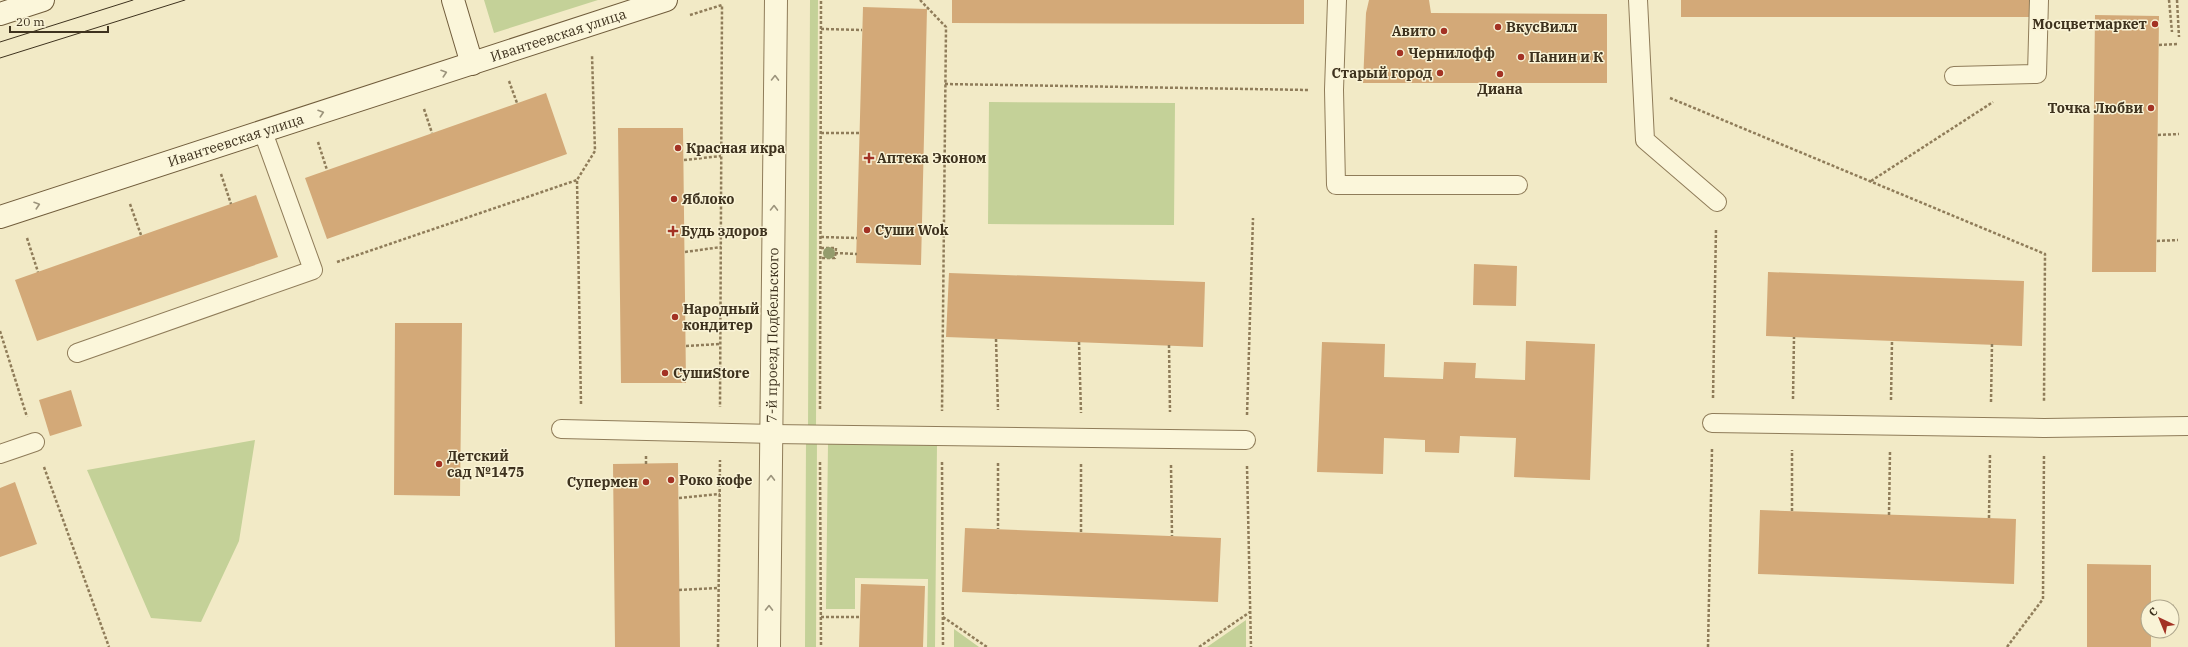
<svg xmlns="http://www.w3.org/2000/svg" width="2188" height="647" font-family="'IBM Plex Serif',serif">
<style>
.green{fill:#c4d198}
.building{fill:#d3a978}
.lines{fill:none;stroke-linecap:round;stroke-linejoin:round}
.lane-casing{stroke:#8f7c59;stroke-width:20}
.street-casing{stroke:#8f7c59;stroke-width:24}
.secondary-casing{stroke:#715d3c;stroke-width:24}
.path{stroke:#8f7c59;stroke-width:2.5;stroke-dasharray:3 2;stroke-linecap:butt}
.lane{stroke:#fbf6da;stroke-width:18}
.street{stroke:#fbf6da;stroke-width:22}
.secondary{stroke:#fbf6da;stroke-width:22}
.tram{stroke:#3e321e;stroke-width:1}
.tree{fill:#949c6c}
.oneway{stroke:#9c947c}
.poi-dot{fill:#a33224;stroke:#f9f3d6;stroke-width:1.5}
.labels{text-anchor:middle;stroke-width:3;stroke-linejoin:round;paint-order:stroke}
.poi-label{font-size:14px;font-weight:bold;fill:#3e321e;stroke:#f9f3d6;text-anchor:start}
.street-label{font-size:14px;fill:#3e321e;stroke:#f9f3d6}
</style>
<rect width="100%" height="100%" fill="#f2eac6"/>
<path class="green" d="M484,0H598L494,33Z
M810,0H818L816,427H808Z
M989,102L1175,103L1174,225L988,224Z
M817,439L816,647H805L806,440Z
M255,440L239,541L201,622L151,618L87,470Z
M828,444L937,445L935,647H927L928,579L855,578V609H826Z
M1246,620V647H1207Z
M954,629L979,647H954Z"/>
<path class="building" d="M952,0H1304V24L952,23Z
M1369,0H1429L1431,13L1607,14V83H1363L1366,13Z
M1681,0H2033V17H1681Z
M863,7L927,9L921,265L856,263Z
M2095,15L2159,16L2156,272H2092Z
M546,93L567,154L327,239L305,178Z
M618,128H683L686,383H621Z
M256,195L278,257L37,341L15,280Z
M1474,264L1517,266L1516,306L1473,305Z
M1768,272L2024,281L2022,346L1766,336Z
M949,273L1205,282L1203,347L946,337Z
M395,323H462L460,496L394,495Z
M1526,341L1595,344L1590,480L1514,477L1516,438L1460,436L1459,453L1425,452V440L1384,438L1383,474L1317,472L1322,342L1385,344L1384,377L1443,379L1444,362L1476,363L1475,378L1525,380Z
M71,390L82,426L50,436L39,400Z
M678,463L680,647H615L613,464Z
M15,482L37,544L0,557V488Z
M1760,510L2016,519L2014,584L1758,574Z
M965,528L1221,538L1218,602L962,592Z
M2087,564L2151,565V607H2148V631H2151V647H2087Z
M861,584L925,586L923,647H859Z"/>
<g class="lines">
<g class="lane-casing">
<path id="lane" d="M1337,0L1334,90L1336,185H1518
M1638,0L1645,140L1717,202
M1954,76L2037,74L2039,0
M77,353L313,270L263,132
M1712,423L2044,428L2188,426
M561,429L771,434L1246,440
M0,454L35,442"/>
</g>
<g class="street-casing">
<g id="street">
<path id="s1" d="M769,647L776,0"/>
</g>
</g>
<g class="secondary-casing">
<g id="secondary">
<path d="M453,0L472,64"/>
<path d="M0,14L43,0"/>
<path id="s2" d="M0,217L666,0"/>
</g>
</g>
<path class="path" d="M920,0L946,27L942,411
M2169,0L2172,32
M2177,0L2179,37
M690,15L722,5L720,407
M821,29L862,30
M2159,45L2179,44
M509,81L517,103
M945,84L1309,90
M1670,98L2045,254L2044,401
M424,109L432,133
M821,133H860
M2158,135L2179,134
M318,142L327,170
M684,160L721,156
M221,174L231,204
M1871,181L1993,102
M130,204L141,235
M821,237L857,238
M27,238L38,272
M2157,241L2178,240
M821,248H836L835,258H821
M685,252L721,247
M835,253L857,254
M337,262L577,180
M0,331L27,417
M996,339L998,410
M1079,342L1081,413
M1169,345L1170,412
M686,346L720,344
M1713,398L1716,229
M1793,399L1794,337
M1891,400L1892,341
M1991,402L1992,344
M581,404L577,180L595,151L592,55
M820,409L821,0
M1247,415L1253,218
M820,462L821,647
M942,462L943,647
M998,463V529
M646,464V456
M1081,464V533
M1171,465L1172,536
M1247,466L1251,647
M44,467L109,647
M679,498L720,494
M1792,511V450
M1889,515L1890,451
M1989,518L1990,453
M679,590L718,588
M2151,607L2175,606
M821,617H860
M943,617L987,647
M718,647L720,460
M1199,647L1250,612
M1708,647L1712,449
M2007,647L2043,599L2044,454"/>
<use href="#lane" class="lane"/>
<use href="#street" class="street"/>
<use href="#secondary" class="secondary"/>
<path class="tram" d="M0,42L133,0
M0,58L185,0"/>
</g>
<circle class="tree" cx="829" cy="253" r="6"/>
<defs><path id="oneway-chevron" d="M-2-3.5L2.5 0L-2 3.5" fill="none" stroke-width="1.6" stroke-linecap="round" stroke-linejoin="round"/></defs>
<g class="oneway">
<use href="#oneway-chevron" transform="translate(444 73) rotate(-18)"/>
<use href="#oneway-chevron" transform="translate(775 78) rotate(-89)"/>
<use href="#oneway-chevron" transform="translate(321 113) rotate(-18)"/>
<use href="#oneway-chevron" transform="translate(37 205) rotate(-18)"/>
<use href="#oneway-chevron" transform="translate(774 208) rotate(-89)"/>
<use href="#oneway-chevron" transform="translate(771 478) rotate(-89)"/>
<use href="#oneway-chevron" transform="translate(769 608) rotate(-89)"/>
</g>
<g class="poi-dot">
<circle cx="2155" cy="24" r="4"/>
<circle cx="1498" cy="27" r="4"/>
<circle cx="1444" cy="31" r="4"/>
<circle cx="1400" cy="53" r="4"/>
<circle cx="1521" cy="57" r="4"/>
<circle cx="1440" cy="73" r="4"/>
<circle cx="1500" cy="74" r="4"/>
<circle cx="2151" cy="108" r="4"/>
<circle cx="678" cy="148" r="4"/>
<path d="M867 152h4v4h4v4h-4v4h-4v-4h-4v-4h4z"/>
<circle cx="674" cy="199" r="4"/>
<circle cx="867" cy="230" r="4"/>
<path d="M671 225h4v4h4v4h-4v4h-4v-4h-4v-4h4z"/>
<circle cx="675" cy="317" r="4"/>
<circle cx="665" cy="373" r="4"/>
<circle cx="439" cy="464" r="4"/>
<circle cx="671" cy="480" r="4"/>
<circle cx="646" cy="482" r="4"/>
</g>
<g class="labels">
<g class="poi-label">
<text x="2147" y="29" text-anchor="end">Мосцветмаркет</text>
<text x="1506" y="32">ВкусВилл</text>
<text x="1436" y="36" text-anchor="end">Авито</text>
<text x="1408" y="58">Чернилофф</text>
<text x="1529" y="62">Панин и К</text>
<text x="1432" y="78" text-anchor="end">Старый город</text>
<text x="1500" y="94" text-anchor="middle">Диана</text>
<text x="2143" y="113" text-anchor="end">Точка Любви</text>
<text x="686" y="153">Красная икра</text>
<text x="877" y="163">Аптека Эконом</text>
<text x="682" y="204">Яблоко</text>
<text x="875" y="235">Суши Wok</text>
<text x="681" y="236">Будь здоров</text>
<text x="683" y="314">Народный<tspan x="683" dy="16">кондитер</tspan></text>
<text x="673" y="378">СушиStore</text>
<text x="447" y="461">Детский<tspan x="447" dy="16">сад №1475</tspan></text>
<text x="679" y="485">Роко кофе</text>
<text x="638" y="487" text-anchor="end">Супермен</text>
</g>
<g class="street-label">
<text dy="5" stroke="none"><textPath href="#s2" startOffset="587">Ивантеевская улица</textPath></text>
<text dy="5" stroke="none"><textPath href="#s2" startOffset="248">Ивантеевская улица</textPath></text>
<text dy="5" stroke="none"><textPath href="#s1" startOffset="312">7-й проезд Подбельского</textPath></text>
</g>
</g>
<g transform="translate(2160 619) rotate(316)"><circle r="19" fill="#f9f3d6" stroke="#aea68c"/>
<path d="M0-3L7 15L0 10L-7 15Z" fill="#a33224"/>
<text y="-6" font-size="11" font-weight="bold" text-anchor="middle" fill="#3e321e">С</text>
</g>
<path d="M10 26v6h98v-6" fill="none" stroke="#3e321e" stroke-width="2"/>
<text x="16" y="26" font-size="12" fill="#3e321e" stroke="#f9f3d6" stroke-width="3" paint-order="stroke">20 m</text>
</svg>
